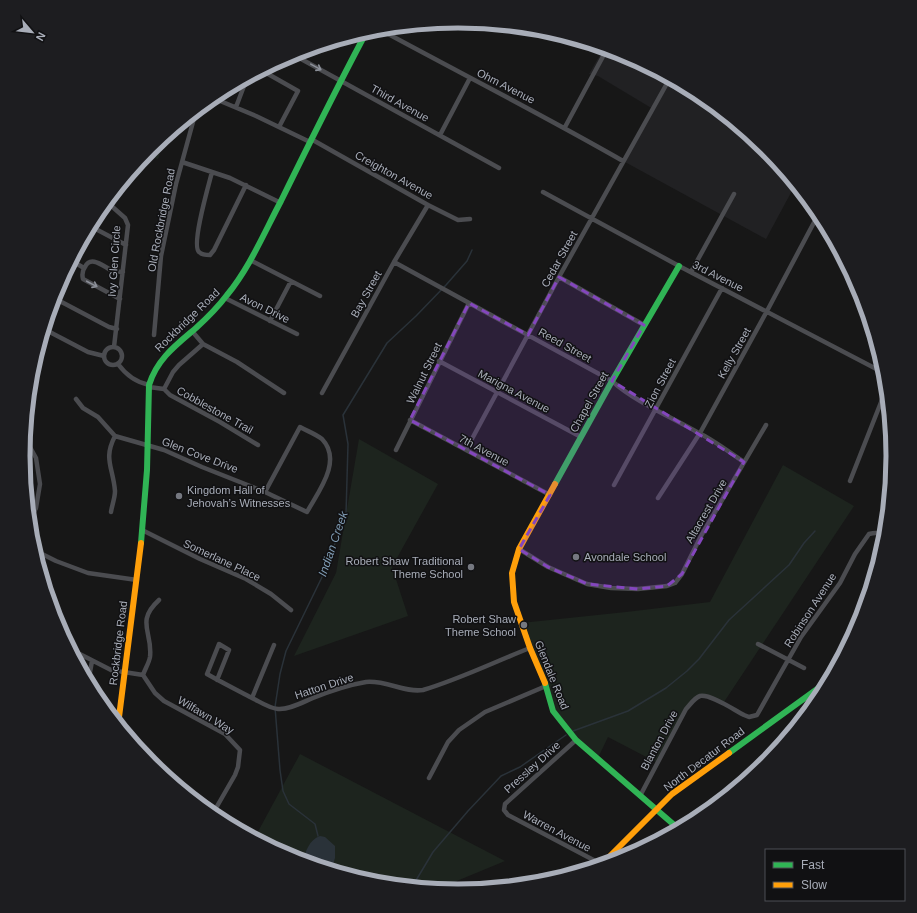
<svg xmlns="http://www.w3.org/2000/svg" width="917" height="913" font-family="Arial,sans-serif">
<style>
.built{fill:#212123}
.green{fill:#1d241e}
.water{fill:#2a3239}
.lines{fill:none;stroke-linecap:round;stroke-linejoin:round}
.stream{stroke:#2a3239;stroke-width:1.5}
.street{stroke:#4b4c50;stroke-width:4.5}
.fast{stroke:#30b455;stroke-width:6}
.slow{stroke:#ff9f0a;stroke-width:6}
.oneway{stroke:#8c9099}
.marked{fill:#8446be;fill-opacity:0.2;stroke:#8446be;stroke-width:3;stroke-dasharray:8 5;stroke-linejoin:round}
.poi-dot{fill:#757880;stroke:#111113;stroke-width:1.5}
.labels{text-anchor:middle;stroke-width:3;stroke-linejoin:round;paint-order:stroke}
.street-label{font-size:11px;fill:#a8adb8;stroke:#111113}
.poi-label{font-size:11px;fill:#a8adb8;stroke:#111113;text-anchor:start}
.water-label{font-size:12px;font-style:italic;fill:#7f9bb3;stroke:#111113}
.rim{fill:none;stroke:#a8adb8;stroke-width:5}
</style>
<rect width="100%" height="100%" fill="#171717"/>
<path class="built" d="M604,48L625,54L701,95L767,149L798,187H794L766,239L625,162L653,109L598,76L589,74Z"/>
<path class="green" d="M165,137L158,159L145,155L151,148Z
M359,439L438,484L392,567L408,616L294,656L336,573Z
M783,465L854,506L724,702L703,696L689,705L656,762L608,737L597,760L569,733L552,706L521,623L626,612L710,602Z
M300,754L505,861L435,890L373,884L292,859L254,839Z"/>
<path class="water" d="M320,836L325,837L335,846V858L331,871L302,862C306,851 309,840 320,836Z"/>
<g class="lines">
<path class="stream" d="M573,731L628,711L666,688L687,671L699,659L729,620L789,565L804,543L815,531
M318,836L315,824L289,804L283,791L280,770L275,707L280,674L286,651L323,575L346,514L348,444L343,415L387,343L416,316L446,285L467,261L472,250
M412,887L433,852L468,811L501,776L520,767L566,735"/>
<path class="street" d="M379,29C460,73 543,115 623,161
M292,54L499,168
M261,70L298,91L279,127
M213,98L256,116L310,142
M236,107L247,78
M565,127L607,49
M440,135L470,78
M311,139L428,205L458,220L470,219
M182,162L230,178L279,202
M212,172C209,184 191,245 199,252C202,255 207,255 210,255L214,250L246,185
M543,192L679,266L886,374
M107,202L125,218L128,225L114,347
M90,226L126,245
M250,260L320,296
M72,261L84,268
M394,262L612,381C634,401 671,417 697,432C714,440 729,452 744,462
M691,272L734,194
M559,277L644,325
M54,298L109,327L117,329
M225,298L297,334
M120,299L83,279C82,275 82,271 85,267C91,254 105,268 113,271C117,272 120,272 123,272
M270,321L291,281
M44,329L88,352L104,356
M192,331L203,344L237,362L284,393
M154,335L161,256L176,184L196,111
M104 356a9 9 0 1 1 18 0a9 9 0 1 1-18 0Z
M439,361L581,437
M118,364C126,375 135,382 149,385
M149,387L164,389L170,395L220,422L258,445
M164,389L173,372L179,365L203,344
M322,393L394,262L428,205
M76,399L83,408L98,417L115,436L164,450L202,467L265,492
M410,420L550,495
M300,427C307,431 316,434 322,439C343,461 318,492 307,512L265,492Z
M25,438L36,458L40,484L36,508L29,522
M396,450L469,303
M466,450L559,277L670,78
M850,481L887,387
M614,485L722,288
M658,498L700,433L767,311L819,213
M111,512C112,505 115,498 115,491C113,467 103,459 115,436
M142,530L200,559L246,579L271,594L291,610
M519,549L548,567L587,584L611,588L638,589L667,586L675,583L682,574L701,536L766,425
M34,550L56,561L88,573L137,580
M758,644L804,668
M70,649L111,670L143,675L155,693L164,701L225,734L240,750L238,767L235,775L212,815
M143,675C145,669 149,663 150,657C153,632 135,622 159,600
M217,680L229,650L219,644L207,674C221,682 235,689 250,697C259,701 268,708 278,709C289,710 303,702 313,698C330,691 348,685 366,682C386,680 405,693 423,690C460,679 494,662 530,648
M88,683L92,661
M252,698L274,645
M576,740L505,804L504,810L508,815L603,865
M429,778L448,742L459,730L485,712L546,686
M640,796L686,709C690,705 694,698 700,696C711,694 734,710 744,715L749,717L757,715L801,637L840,583L855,554L869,534C877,532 880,533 886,537
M521,886C534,878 540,871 554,880
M455,892L456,888"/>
<path class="fast" d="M555,484L612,381L679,266
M141,543L147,470L149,385C157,359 176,345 196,328C207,318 218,307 227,295C250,267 264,233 281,201C309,144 337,87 367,31
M545,683L553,711L576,740L680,830
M729,753L831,679"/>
<path class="slow" d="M545,683L530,648L514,602L512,573L519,549L555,484
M118,725L141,543
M599,867L672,794L729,753"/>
</g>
<defs><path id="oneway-shaft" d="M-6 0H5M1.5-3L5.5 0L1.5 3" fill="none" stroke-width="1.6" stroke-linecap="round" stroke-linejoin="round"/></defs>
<g class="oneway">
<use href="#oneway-shaft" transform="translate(316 67) rotate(29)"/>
<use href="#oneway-shaft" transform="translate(92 284) rotate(28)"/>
</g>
<path class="marked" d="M559,277L644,325L612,381L744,462L682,574L667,586L638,589L587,584L548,567L519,549L550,495L410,420L469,303L528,335Z"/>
<g class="poi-dot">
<circle cx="179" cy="496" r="4"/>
<circle cx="576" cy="557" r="4"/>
<circle cx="471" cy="567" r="4"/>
<circle cx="524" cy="625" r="4"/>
</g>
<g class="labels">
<g class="street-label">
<text transform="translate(506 86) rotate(27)" y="4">Ohm Avenue</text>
<text transform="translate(400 103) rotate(29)" y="4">Third Avenue</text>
<text transform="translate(394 175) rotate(29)" y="4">Creighton Avenue</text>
<text transform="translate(161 220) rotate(-79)" y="4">Old Rockbridge Road</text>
<text transform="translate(559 259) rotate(-61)" y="4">Cedar Street</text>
<text transform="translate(114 261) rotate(-86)" y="4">Ivy Glen Circle</text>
<text transform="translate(718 276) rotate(27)" y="4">3rd Avenue</text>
<text transform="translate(366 294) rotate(-61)" y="4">Bay Street</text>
<text transform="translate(265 308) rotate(26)" y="4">Avon Drive</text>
<text transform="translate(187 320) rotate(-44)" y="4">Rockbridge Road</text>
<text transform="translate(565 345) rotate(29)" y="4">Reed Street</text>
<text transform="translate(734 353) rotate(-61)" y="4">Kelly Street</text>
<text transform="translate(424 373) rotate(-64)" y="4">Walnut Street</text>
<text transform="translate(660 383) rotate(-62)" y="4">Zion Street</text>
<text transform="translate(514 391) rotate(28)" y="4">Marigna Avenue</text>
<text transform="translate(589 402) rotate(-61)" y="4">Chapel Street</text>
<text transform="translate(215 410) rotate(29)" y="4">Cobblestone Trail</text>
<text transform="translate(484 450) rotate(28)" y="4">7th Avenue</text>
<text transform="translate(200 455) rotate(21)" y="4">Glen Cove Drive</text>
<text transform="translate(706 511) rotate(-60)" y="4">Altacrest Drive</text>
<text transform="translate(222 560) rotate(25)" y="4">Somerlane Place</text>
<text transform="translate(810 610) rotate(-57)" y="4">Robinson Avenue</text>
<text transform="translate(118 643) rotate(-83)" y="4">Rockbridge Road</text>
<text transform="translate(552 675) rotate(68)" y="4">Glendale Road</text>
<text transform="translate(324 686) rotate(-18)" y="4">Hatton Drive</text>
<text transform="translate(206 715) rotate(31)" y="4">Wilfawn Way</text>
<text transform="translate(659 740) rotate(-62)" y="4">Blanton Drive</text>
<text transform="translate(704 759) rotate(-37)" y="4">North Decatur Road</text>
<text transform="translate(532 767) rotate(-42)" y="4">Pressley Drive</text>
<text transform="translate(557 831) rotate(28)" y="4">Warren Avenue</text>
</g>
<g class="poi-label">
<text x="187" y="494">Kingdom Hall of<tspan x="187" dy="13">Jehovah’s Witnesses</tspan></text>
<text x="584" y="561">Avondale School</text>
<text x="463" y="565" text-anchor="end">Robert Shaw Traditional<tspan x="463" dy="13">Theme School</tspan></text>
<text x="516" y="623" text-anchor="end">Robert Shaw<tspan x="516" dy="13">Theme School</tspan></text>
</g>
<g class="water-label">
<text transform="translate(333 544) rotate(-71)" y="4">Indian Creek</text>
</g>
</g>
<path d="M0 0H917V913H0ZM30 456a428 428 0 1 1 856 0a428 428 0 1 1-856 0Z" fill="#1d1d20" fill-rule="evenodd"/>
<path class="rim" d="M30 456a428 428 0 1 1 856 0a428 428 0 1 1-856 0Z"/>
<rect x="765" y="849" width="140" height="52" fill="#111113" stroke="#4d4f55"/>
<rect x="773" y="862" width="20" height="6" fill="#30b455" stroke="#4d4f55"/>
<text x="801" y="869" font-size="12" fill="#a8adb8">Fast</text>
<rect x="773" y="882" width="20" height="6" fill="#ff9f0a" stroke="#4d4f55"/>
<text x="801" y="889" font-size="12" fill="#a8adb8">Slow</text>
<g transform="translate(32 32) rotate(118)" stroke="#111113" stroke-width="3" paint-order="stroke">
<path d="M0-3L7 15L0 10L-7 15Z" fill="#a8adb8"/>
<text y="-6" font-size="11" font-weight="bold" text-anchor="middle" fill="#a8adb8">N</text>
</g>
</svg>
